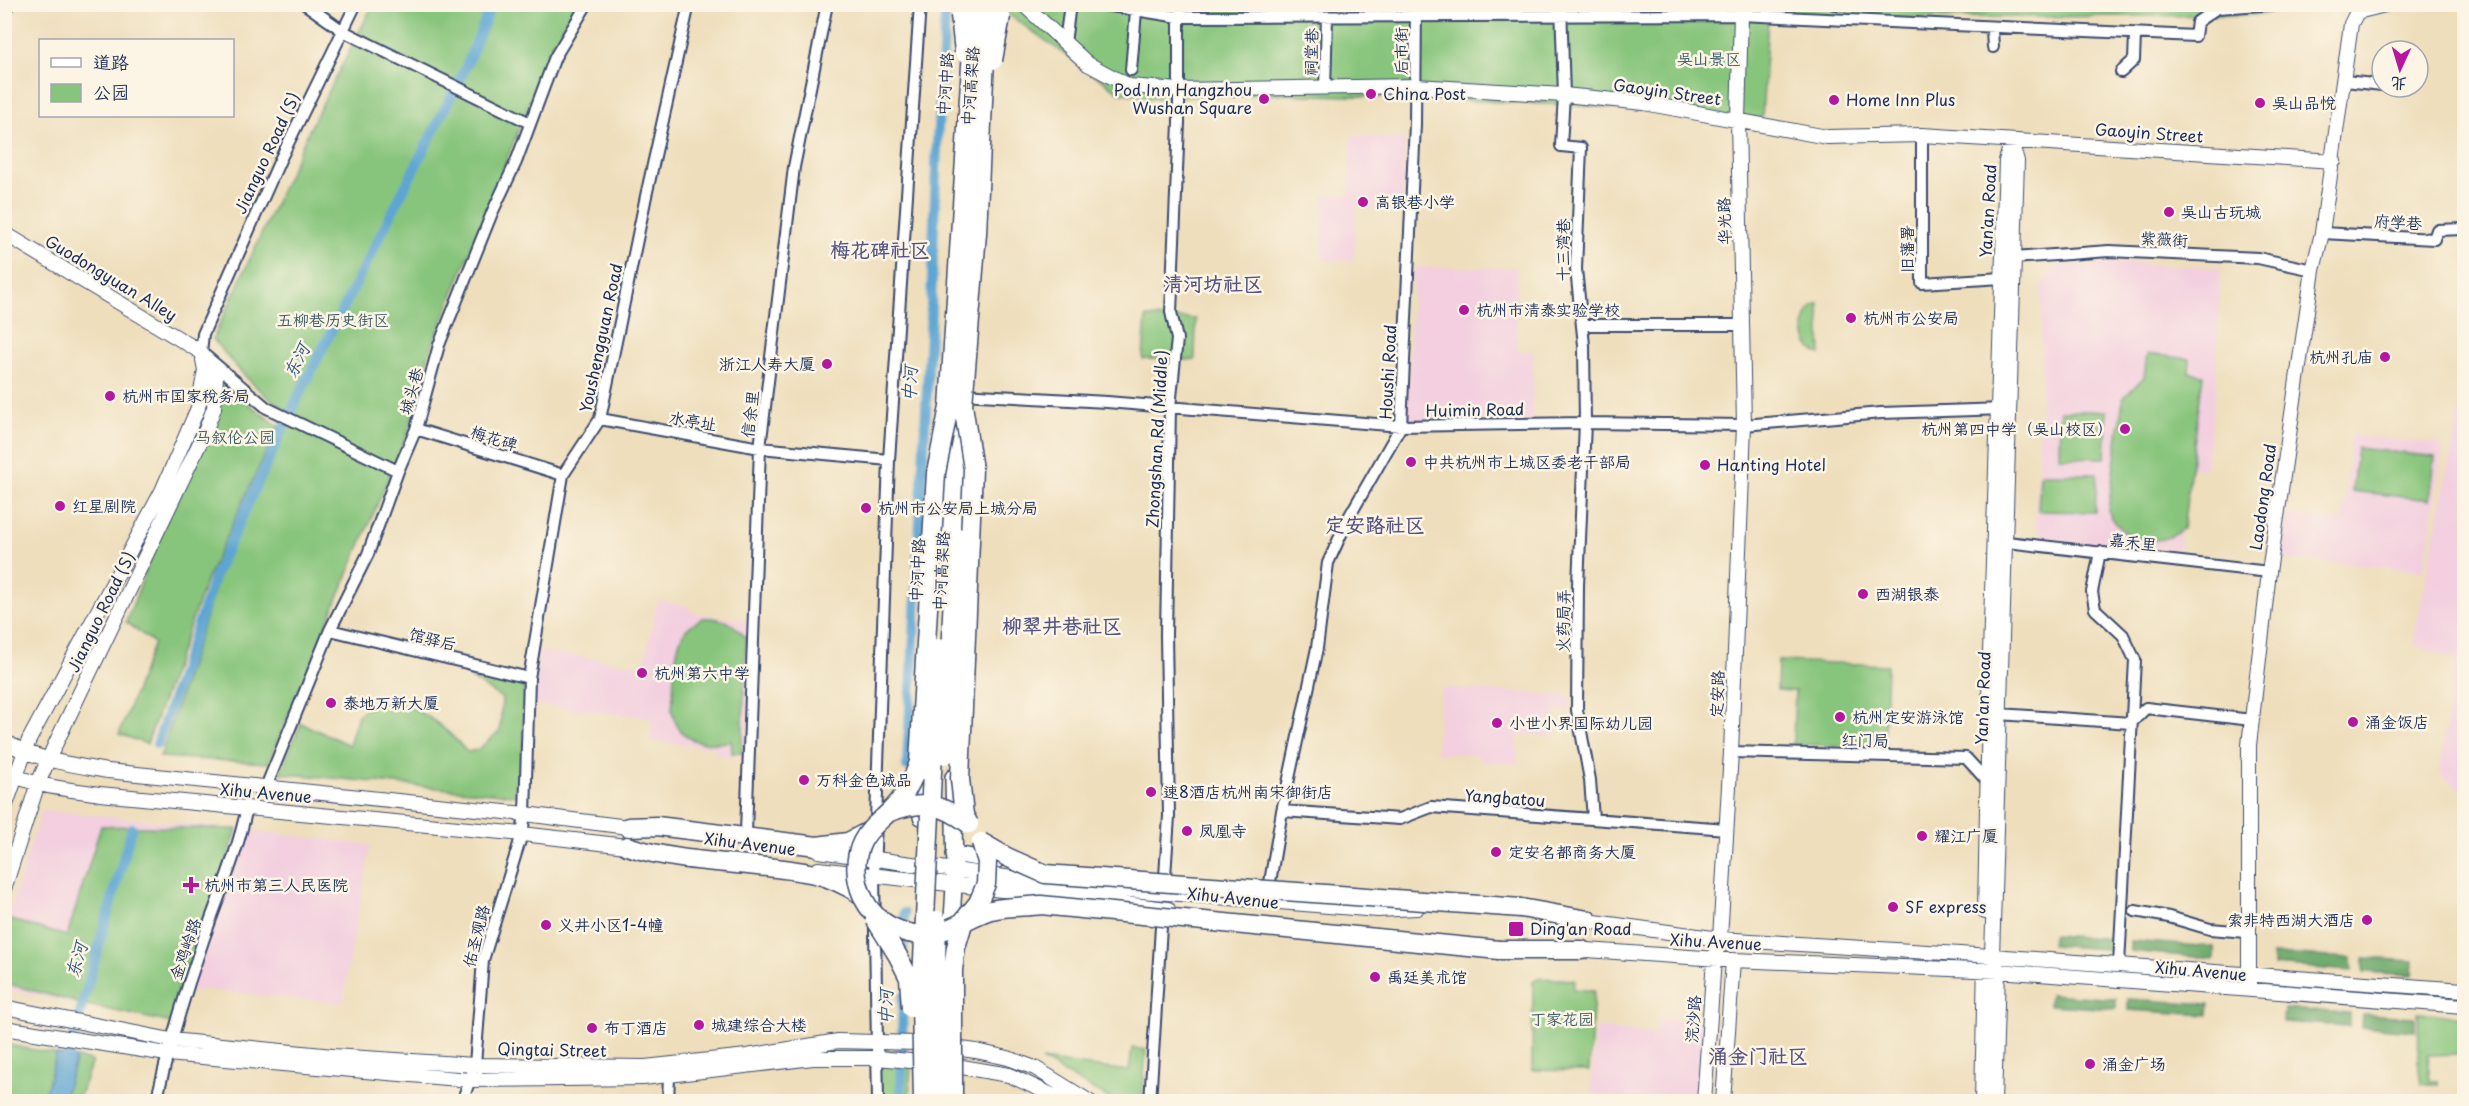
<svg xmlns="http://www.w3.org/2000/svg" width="2469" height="1106" font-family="'Playpen Sans','LXGW WenKai TC',sans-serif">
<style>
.built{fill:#f3cfdf}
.green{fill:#88c57c;stroke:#527a6d;stroke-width:1.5}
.forest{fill:#6eaa6c;stroke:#446c65;stroke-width:1.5}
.water{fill:#5da5d3;stroke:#3c6a98;stroke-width:1.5}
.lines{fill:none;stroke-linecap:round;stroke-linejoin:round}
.canal{stroke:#5da5d3;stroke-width:10}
.street-casing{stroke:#3b496c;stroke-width:14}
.secondary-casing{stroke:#3b496c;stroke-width:16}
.primary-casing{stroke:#3b496c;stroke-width:18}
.highway-casing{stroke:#3b496c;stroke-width:21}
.street{stroke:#fff;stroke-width:10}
.secondary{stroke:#fff;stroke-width:14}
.primary{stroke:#fff;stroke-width:15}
.highway{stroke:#fff;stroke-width:18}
.highway-bridge-casing{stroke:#3b496c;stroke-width:21;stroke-linecap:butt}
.highway-bridge{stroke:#fff;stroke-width:18}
.poi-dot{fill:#b5179e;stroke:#fcf5e5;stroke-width:2}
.labels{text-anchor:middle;stroke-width:5;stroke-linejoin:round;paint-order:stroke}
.street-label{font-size:16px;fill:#1b2f5e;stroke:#fcf5e5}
.park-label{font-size:16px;fill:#3c5c67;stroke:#fcf5e5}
.poi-label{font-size:16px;fill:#1b2f5e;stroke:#fcf5e5;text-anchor:start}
.water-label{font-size:18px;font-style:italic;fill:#325887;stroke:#fcf5e5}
.quarter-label{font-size:20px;font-weight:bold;fill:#545385;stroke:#fcf5e5}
</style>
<rect width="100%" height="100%" fill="#fcf5e5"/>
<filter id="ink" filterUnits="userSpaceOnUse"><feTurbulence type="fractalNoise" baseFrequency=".0167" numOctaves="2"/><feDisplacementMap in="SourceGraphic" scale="12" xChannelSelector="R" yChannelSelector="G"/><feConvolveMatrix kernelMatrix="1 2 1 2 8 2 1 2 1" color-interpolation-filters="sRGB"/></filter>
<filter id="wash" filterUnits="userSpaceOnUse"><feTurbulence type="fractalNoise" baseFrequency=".008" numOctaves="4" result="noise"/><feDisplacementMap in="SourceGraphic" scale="24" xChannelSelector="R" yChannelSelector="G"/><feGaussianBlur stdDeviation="1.35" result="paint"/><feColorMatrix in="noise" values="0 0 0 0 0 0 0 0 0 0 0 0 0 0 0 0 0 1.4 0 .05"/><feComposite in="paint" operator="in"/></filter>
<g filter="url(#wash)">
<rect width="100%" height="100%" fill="#eedebc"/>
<path class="built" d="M1351,136L1405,138L1403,210L1356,208L1354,261L1322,260L1324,194L1349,195Z
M2128,263L2220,268L2216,390L2206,468H2191L2179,549L2043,540V535L2035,528L2041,396V289L2046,278L2056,266Z
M1414,267L1517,268V350L1533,351V419L1406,421Z
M2461,401H2464V793L2439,773L2455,659L2413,645Z
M2351,436L2443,444L2424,570L2282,559L2286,515L2343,520Z
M658,600L689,606L688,612L751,621L746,756L716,755V748L650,741L652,718L535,705L534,679L540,651L643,666Z
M1441,688L1570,696L1569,711H1556L1555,736L1518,735L1517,763L1481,762L1479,755L1436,753Z
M42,810L230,828L371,845L342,1003L207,990L186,991L172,1023L5,989V924Z
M1659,1018L1709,1022L1704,1101H1613V1096L1591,1093L1596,1028L1656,1034Z"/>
<path class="green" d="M1004,4L2341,5L2252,15L1768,19L1762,118L1570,105L1387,97L1277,94L1149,98L1119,92L1002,10Z
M373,5H581L528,106L429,354L410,427L268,763L160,757L220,573L293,414C260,395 237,369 213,339L312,124Z
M1819,303L1821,355C1800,348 1798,310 1819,303Z
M1146,317L1196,319L1195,360L1143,359Z
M2147,354L2190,359L2189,372L2203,375L2183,529C2155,550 2123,541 2108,511L2123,398L2144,377Z
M219,382L278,426L206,581L147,744L119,734L154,643L126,622Z
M2060,411H2107L2105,458L2059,457Z
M2357,448L2435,457L2430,500L2352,491Z
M2040,474H2097L2095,512L2038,511Z
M703,618C723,617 735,623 746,639L742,753H732L731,741C704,747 677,742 672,710C674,690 673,653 682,636C686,627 694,623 703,618Z
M1778,661L1887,665L1884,747L1793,744L1795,691L1777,690Z
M471,671L524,683L522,796L280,773L301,723L349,745L358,715C364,711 372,704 379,703C413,699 447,728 467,752L477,750L500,731L502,698L470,678Z
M101,826L237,829L186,991L172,1023L82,1004L5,983L4,938L11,920L67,936Z
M1538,978L1575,980L1573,989L1594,991L1589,1071L1532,1070L1533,981Z
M2418,1013L2464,1017V1054L2427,1055L2430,1080H2438V1084H2421L2419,1071Z
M4,1044L92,1061L78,1101H5Z
M1132,1048L1146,1050L1142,1101H1114L1041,1060L1129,1071Z
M877,1058L911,1063L909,1101L877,1102Z"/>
<path class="forest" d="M2053,935L2116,939V950L2052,945Z
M2130,941L2214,947V959L2131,951Z
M2273,954L2351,958L2352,971L2273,965Z
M2364,958L2413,961L2412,975L2364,972Z
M2050,994L2116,999V1009L2049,1005Z
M2128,999L2209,1004L2208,1015L2128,1010Z
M2284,1009L2349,1013V1026L2283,1022Z
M2362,1014L2415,1017V1031L2361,1027Z"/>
<path class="water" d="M56,1054L76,1058L63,1101H38L47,1088Z"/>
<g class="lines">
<path class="canal" d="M157,744L215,575L296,401L465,69L492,4
M907,766L930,334L937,142L946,4
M903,961L904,913
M64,1070L132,828
M901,1102L903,997"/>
</g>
</g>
<g filter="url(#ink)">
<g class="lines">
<g class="street-casing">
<path id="street" d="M305,4L343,31L530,123
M356,4L280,160L203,334L201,352L267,408L398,471
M1098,4L1179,17L1741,15L2195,36L2197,22L2217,8L2276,4
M1561,4L1564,95L1561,146L1581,148L1576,269L1584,345L1585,423L1578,585L1577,710L1590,780L1593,819
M1834,4H1877
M4,12L9,4
M1741,15L1750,6L1756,4
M1992,31L1993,47
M1065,43L1070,4
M1131,70L1136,11
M2121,72L2134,60L2135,35
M2345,81L2382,85
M2402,87H2404
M1325,88L1327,17
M1922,135V283L2002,278
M2322,233L2434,239L2437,230L2464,229
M2013,258L2109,251L2258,258L2313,270
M1582,325H1743
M961,394L1107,402L1401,426L1585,423L1744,425L1881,413L2005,409
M600,419L760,448L889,460
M416,429L563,475
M1998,541L2269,572
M2100,552L2092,592L2095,609L2123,635L2135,660L2119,965
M330,630L529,678
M1999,714L2131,723L2146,708L2252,720
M1731,752L1966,758L1987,781
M266,787L330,630L368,554L398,471L416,429L439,345L492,213L516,162L555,57L587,4
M1282,811L1400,819L1431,807L1727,829
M746,832L760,448L794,167L827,4
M1165,876L1169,816L1166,635L1170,407L1177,339L1171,312L1179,123V17L1182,4
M1269,888L1282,811L1317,648L1328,563L1349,517L1401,426L1415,124L1416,4
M2135,911L2169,917L2210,929L2247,932
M156,1102C169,1046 185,992 204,938C219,895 238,852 247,807
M462,1102L475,1065L483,960L522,834L525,814L529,678L563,475L600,419L646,196L689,4
M668,1102L669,1076
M878,1102L874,875L889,460L920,4
M1150,1102L1162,911"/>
</g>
<g class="secondary-casing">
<path id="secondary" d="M1023,4L1088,64L1129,86L1178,90L1416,86L1564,95L1644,103L1827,137L1922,135L2334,161
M4,233L201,352L216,377L214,408L205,432L54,747L38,783L4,889
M4,741C38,761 70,764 108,771L525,814L636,828
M4,770C32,787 69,789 100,794L522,834L635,847
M4,810L29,740L162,491L198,408L205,370L203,360
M819,851L1054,884L1378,910L1417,908
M818,869L1168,909
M1985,912L1990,654L2006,161L2011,143
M1580,920L1720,939L1992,956L2464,990
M1572,949L1733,960L1998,971L2464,1006
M2249,985V745L2269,572L2313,270L2322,233L2351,24L2357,12L2389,4
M4,1007L171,1040L333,1056L475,1065L645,1067L747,1056L838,1041L917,1043L976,1051L1008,1058L1035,1068L1090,1102
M4,1028L167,1054L470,1080L643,1078L813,1058H877L944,1064L1009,1075L1067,1102
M1704,1102L1714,959L1720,939L1731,752L1744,425L1738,119L1741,15
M1723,1102L1733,960
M1982,1102L1985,961
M1994,1102L1998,971L1992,956L2017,161L2011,141"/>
</g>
<g class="primary-casing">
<path id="primary" d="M921,817L924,760
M954,854L996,861
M951,936L955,870L953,777"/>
</g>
<g class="highway-casing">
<path id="highway" d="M943,535L947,445
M956,536L962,424
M628,827L657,826L817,846L848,842L869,831
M627,846C688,866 753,861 815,874C832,878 847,886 862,895
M1521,908L1588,920
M1499,950H1582"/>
</g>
<use href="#street" class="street"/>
<use href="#secondary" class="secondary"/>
<use href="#primary" class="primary"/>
<use href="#highway" class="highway"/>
<g class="highway-bridge-casing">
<path id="highway-bridge" d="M975,4L949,407L936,473L919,762C912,782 905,797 889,812C879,822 869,828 862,842C854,858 855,879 862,895C875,926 913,943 945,930C961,924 975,915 991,910C1007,906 1026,907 1041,905L1499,950
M960,15L964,52
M993,60L1001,16
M945,755L956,536
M890,812C923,800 941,803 969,824
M969,824L964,815L960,779L973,469L963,405L977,233L987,13
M981,842L1007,857L1045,874L1521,908
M875,919L898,956L909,978L911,1008
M923,1102L921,1001L938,648
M936,1102L935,1003L937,920
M953,1102V970L956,947L964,920L978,903L986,884L987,862L981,842"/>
</g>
<use href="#highway-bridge" class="highway-bridge"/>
</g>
</g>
<g class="poi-dot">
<circle cx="1371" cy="94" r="6"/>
<circle cx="1264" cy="99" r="6"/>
<circle cx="1834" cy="100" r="6"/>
<circle cx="2260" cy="103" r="6"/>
<circle cx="1363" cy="202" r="6"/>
<circle cx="2169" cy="212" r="6"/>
<circle cx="1464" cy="310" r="6"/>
<circle cx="1851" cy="318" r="6"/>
<circle cx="2385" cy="357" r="6"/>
<circle cx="827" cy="364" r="6"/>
<circle cx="110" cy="396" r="6"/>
<circle cx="2125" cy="429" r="6"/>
<circle cx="1411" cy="462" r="6"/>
<circle cx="1705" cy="465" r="6"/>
<circle cx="60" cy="506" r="6"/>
<circle cx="866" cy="508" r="6"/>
<circle cx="1863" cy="594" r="6"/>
<circle cx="642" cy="673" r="6"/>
<circle cx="331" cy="703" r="6"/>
<circle cx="1840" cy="717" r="6"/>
<circle cx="2353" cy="722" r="6"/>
<circle cx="1497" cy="723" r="6"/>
<circle cx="804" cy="780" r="6"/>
<circle cx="1151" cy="792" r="6"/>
<circle cx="1187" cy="831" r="6"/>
<circle cx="1922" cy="836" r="6"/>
<circle cx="1496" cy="852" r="6"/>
<path d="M188 876h6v6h6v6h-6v6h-6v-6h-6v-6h6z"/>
<circle cx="1893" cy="907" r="6"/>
<circle cx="2367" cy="920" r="6"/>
<circle cx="546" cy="925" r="6"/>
<rect x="1508" y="921" width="16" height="16" rx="3"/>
<circle cx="1375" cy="977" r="6"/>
<circle cx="699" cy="1025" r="6"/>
<circle cx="592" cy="1028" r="6"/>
<circle cx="2090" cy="1064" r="6"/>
</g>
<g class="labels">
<g class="street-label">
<text transform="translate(1401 51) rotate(-90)" y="6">后市街</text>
<text transform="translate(1311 52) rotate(-89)" y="6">祠堂巷</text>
<text transform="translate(945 84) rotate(-86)" y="6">中河中路</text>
<text transform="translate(970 86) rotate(-86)" y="6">中河高架路</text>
<text transform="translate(1667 92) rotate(8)" y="6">Gaoyin Street</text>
<text transform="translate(2149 133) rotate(4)" y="6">Gaoyin Street</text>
<text transform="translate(267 153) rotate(-65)" y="6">Jianguo Road (S)</text>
<text transform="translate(1988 211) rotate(-87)" y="6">Yan'an Road</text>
<text transform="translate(1724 221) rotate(-91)" y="6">华光路</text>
<text transform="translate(2398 222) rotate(3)" y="6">府学巷</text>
<text transform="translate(2164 239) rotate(3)" y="6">紫薇街</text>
<text transform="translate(1907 249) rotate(-90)" y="6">旧藩署</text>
<text transform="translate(1563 250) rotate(-90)" y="6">十三湾巷</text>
<text transform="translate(111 278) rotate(31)" y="6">Guodongyuan Alley</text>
<text transform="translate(601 338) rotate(-78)" y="6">Youshengguan Road</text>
<text transform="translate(1388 372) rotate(-87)" y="6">Houshi Road</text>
<text transform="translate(411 391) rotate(-74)" y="6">城头巷</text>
<text transform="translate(1475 410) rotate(-1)" y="6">Huimin Road</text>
<text transform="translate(750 414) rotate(-83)" y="6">信余里</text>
<text transform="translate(693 421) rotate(10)" y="6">水亭址</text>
<text transform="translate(494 438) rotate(17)" y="6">梅花碑</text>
<text transform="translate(1157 439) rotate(-87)" y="6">Zhongshan Rd (Middle)</text>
<text transform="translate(2263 497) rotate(-82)" y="6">Laodong Road</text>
<text transform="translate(2133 542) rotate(7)" y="6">嘉禾里</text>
<text transform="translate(917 570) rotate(-87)" y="6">中河中路</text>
<text transform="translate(941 571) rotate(-87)" y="6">中河高架路</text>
<text transform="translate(101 612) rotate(-64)" y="6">Jianguo Road (S)</text>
<text transform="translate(1563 621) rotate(-89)" y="6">火药局弄</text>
<text transform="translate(433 639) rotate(14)" y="6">馆驿后</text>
<text transform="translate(1717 694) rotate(-88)" y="6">定安路</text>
<text transform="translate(1983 698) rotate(-88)" y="6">Yan'an Road</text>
<text transform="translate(1865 740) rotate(1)" y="6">红门局</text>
<text transform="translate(266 793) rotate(5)" y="6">Xihu Avenue</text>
<text transform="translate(1505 798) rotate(4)" y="6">Yangbatou</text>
<text transform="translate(750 844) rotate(7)" y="6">Xihu Avenue</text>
<text transform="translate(1233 898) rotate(6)" y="6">Xihu Avenue</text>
<text transform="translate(476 936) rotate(-76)" y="6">佑圣观路</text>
<text transform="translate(1716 942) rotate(3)" y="6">Xihu Avenue</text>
<text transform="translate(185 949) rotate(-71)" y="6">金鸡岭路</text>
<text transform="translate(2201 971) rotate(5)" y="6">Xihu Avenue</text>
<text transform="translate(1693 1019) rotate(-86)" y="6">浣沙路</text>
<text transform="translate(552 1050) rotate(1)" y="6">Qingtai Street</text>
</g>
<g class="park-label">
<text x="1709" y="65">吴山景区</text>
<text x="333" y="326">五柳巷历史街区</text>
<text x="235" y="443">马叙伦公园</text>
<text x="1562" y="1025">丁家花园</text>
</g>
<g class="poi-label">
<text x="1252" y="96" text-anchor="end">Pod Inn Hangzhou<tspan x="1252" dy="18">Wushan Square</tspan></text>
<text x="1383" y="100">China Post</text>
<text x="1846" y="106">Home Inn Plus</text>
<text x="2272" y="109">吴山品悦</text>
<text x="1375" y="208">高银巷小学</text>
<text x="2181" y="218">吴山古玩城</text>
<text x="1476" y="316">杭州市清泰实验学校</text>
<text x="1863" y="324">杭州市公安局</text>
<text x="2373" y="363" text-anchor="end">杭州孔庙</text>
<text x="815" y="370" text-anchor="end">浙江人寿大厦</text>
<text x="122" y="402">杭州市国家税务局</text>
<text x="2113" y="435" text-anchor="end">杭州第四中学（吴山校区）</text>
<text x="1423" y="468">中共杭州市上城区委老干部局</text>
<text x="1717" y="471">Hanting Hotel</text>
<text x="72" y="512">红星剧院</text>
<text x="878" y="514">杭州市公安局上城分局</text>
<text x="1875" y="600">西湖银泰</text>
<text x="654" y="679">杭州第六中学</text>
<text x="343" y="709">泰地万新大厦</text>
<text x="1852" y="723">杭州定安游泳馆</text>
<text x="2365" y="728">涌金饭店</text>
<text x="1509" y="729">小世小界国际幼儿园</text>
<text x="816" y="786">万科金色诚品</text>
<text x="1163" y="798">速8酒店杭州南宋御街店</text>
<text x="1199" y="837">凤凰寺</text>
<text x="1934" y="842">耀江广厦</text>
<text x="1508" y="858">定安名都商务大厦</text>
<text x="204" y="891">杭州市第三人民医院</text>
<text x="1905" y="913">SF express</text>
<text x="2355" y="926" text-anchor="end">索非特西湖大酒店</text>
<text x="558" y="931">义井小区1-4幢</text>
<text x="1530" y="935">Ding'an Road</text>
<text x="1387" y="983">禹廷美术馆</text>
<text x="711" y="1031">城建综合大楼</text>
<text x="604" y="1034">布丁酒店</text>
<text x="2102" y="1070">涌金广场</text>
</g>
<g class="water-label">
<text transform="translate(297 361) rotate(-63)" y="6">东河</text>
<text transform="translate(910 384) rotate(-87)" y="6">中河</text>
<text transform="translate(77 960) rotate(-74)" y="6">东河</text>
<text transform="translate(886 1007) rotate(-89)" y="6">中河</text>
</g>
<g class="quarter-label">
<text x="880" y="257">梅花碑社区</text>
<text x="1213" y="291">清河坊社区</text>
<text x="1375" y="532">定安路社区</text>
<text x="1062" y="633">柳翠井巷社区</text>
<text x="1758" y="1063">涌金门社区</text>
</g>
</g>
<rect width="2469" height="1106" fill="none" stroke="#fcf5e5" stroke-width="24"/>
<rect x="39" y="39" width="195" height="78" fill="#fcf5e5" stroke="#a2a6af" stroke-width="1.5"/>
<rect x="51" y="58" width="30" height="9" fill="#ffffff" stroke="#a2a6af" stroke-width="1.5"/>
<text x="93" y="69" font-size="18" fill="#1b2f5e">道路</text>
<rect x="51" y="84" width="30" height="18" fill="#88c57c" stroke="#a2a6af" stroke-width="1.5"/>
<text x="93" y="99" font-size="18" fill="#1b2f5e">公园</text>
<g transform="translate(2400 69) rotate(184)"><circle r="28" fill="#fcf5e5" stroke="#a2a6af" stroke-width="1.5"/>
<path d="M0-4.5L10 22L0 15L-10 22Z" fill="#b5179e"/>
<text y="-9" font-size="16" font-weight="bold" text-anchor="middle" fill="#1b2f5e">北</text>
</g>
</svg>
